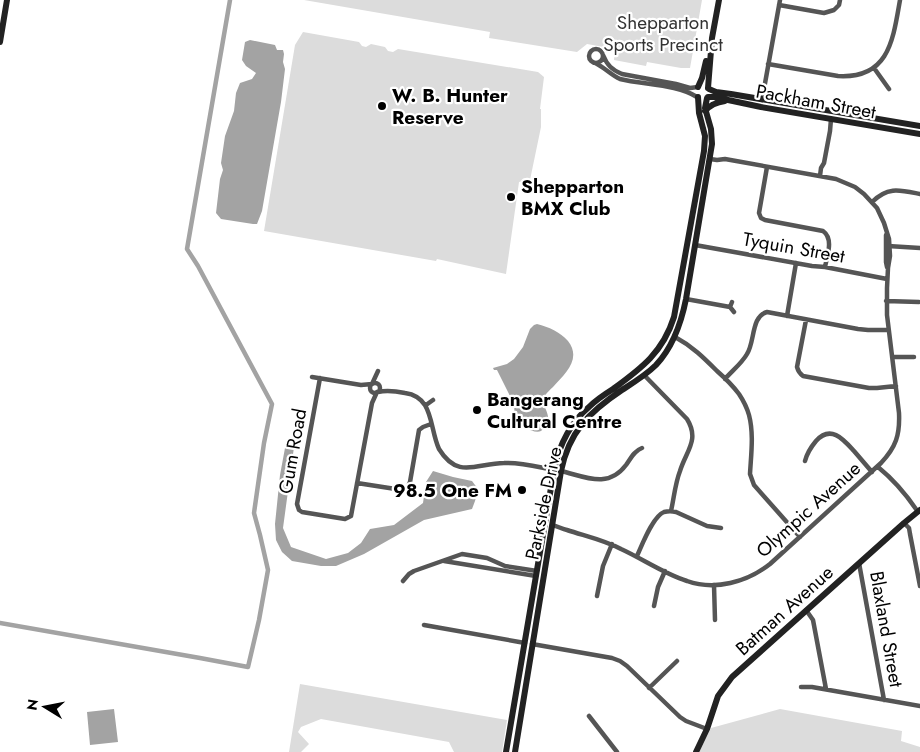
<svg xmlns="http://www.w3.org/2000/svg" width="920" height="752" font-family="Jost,sans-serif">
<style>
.green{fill:#dcdcdc}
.water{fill:#a3a3a3}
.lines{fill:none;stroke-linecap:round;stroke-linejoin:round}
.canal{stroke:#a3a3a3;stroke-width:4.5}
.street{stroke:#555;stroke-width:4.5}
.secondary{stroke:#222;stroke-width:6}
.poi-dot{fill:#000;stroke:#fff;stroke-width:2}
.labels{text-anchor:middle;stroke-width:4.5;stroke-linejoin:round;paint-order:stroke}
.park-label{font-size:19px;fill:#333;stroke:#fff}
.poi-label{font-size:19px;font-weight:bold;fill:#000;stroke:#fff;text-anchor:start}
.street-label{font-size:19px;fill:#000;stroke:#fff}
</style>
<rect width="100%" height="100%" fill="#fff"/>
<path class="green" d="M304,0H702L690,68H681L647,62L646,66L614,60L615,49L587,44L577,52L489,38L490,32Z
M303,32L359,42L362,46L366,47L371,44L385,47L388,51L393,52L398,49L538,72L544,77L540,109H541V127L530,180L519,182L506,274L437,259L436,261L264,231L295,45Z
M300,684L507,720L502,752H454L449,742L321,719L301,727L298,732L309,744L301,752H289Z
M780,709L902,731L901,741L920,747V752H699L711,728Z"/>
<path class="water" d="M250,40L275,45L277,50H283L284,54L283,62L285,69L281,102L262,211L257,224H253L221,219L216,213L220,179L223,170L221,163L225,136L234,111L236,93L240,83L252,79L256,73L246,66L242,60L245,42Z
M537,324C549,327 560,332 568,341C582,359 565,374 553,387C550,390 547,392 545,396C540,407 553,414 546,425C545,427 542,430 541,431C534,434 521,426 515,422L514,404L497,370H494L493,368L507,364L514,359L523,347L530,329L534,325Z
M294,447L283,528L291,547L326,559L348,553L361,543L370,529L394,525L423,503L426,482L433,471L453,477L472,481L478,489L475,501L472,509L424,520L364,554L336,566H321L292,561L282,552L276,540L275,524L280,475L285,448Z
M114,709L118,742L90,745L87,712Z"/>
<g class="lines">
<path class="canal" d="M0,623L200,658L248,667L259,620L268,570L260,535L254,513L264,443L272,404L198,266L187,249L230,0"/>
<path class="street" d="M779,5L824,13L834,10L839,5L840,0
M589 56a7 7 0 1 1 14 0a7 7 0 1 1-14 0Z
M603,55C607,65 612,70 622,74L676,84L690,88L698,87
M595,63C604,67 611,75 620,79C644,85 677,84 697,97
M768,64L838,76C889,79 893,40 900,0
M874,68L889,89
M762,100L780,0
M767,167L759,213L761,218L765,220L823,231C834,239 827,256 825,267
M820,176L821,168L824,163L830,131L831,119
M872,202C888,186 900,190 920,194
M886,235V262L887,267
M695,245L812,266L825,267L887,279
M888,246L920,248
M686,299L730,307
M886,301L919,302
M732,302L730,307L734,312
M787,316L796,263
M806,320L797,367C798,371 799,373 803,376L869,388H877L896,386
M675,337C692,346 704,358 717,371C725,378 733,386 739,394C743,400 747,408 749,415C754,434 751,455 750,474L754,485L800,537
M892,357H914
M644,375L687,419C700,440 686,451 680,471C675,484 674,498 671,511
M312,377L361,385L372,384
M320,378L297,504L299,510L302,512L345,519L351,516L372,403L377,392
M725,379C732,371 742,363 747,354C755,342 751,316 767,312L858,329L868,330H888
M370 388a5 5 0 1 1 10 0a5 5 0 1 1-10 0Z
M372,384L378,371
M378,392C387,390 395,391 405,393C434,397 429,427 439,449C458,480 477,463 504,463C521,462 538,467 554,470
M426,405L433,400
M805,461C807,453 811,447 816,441C831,424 844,440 854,451C860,458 866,465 872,472
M878,467C894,480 906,494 918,512
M561,471C586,477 608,489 626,465C631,458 634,451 642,448
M357,483L402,490L407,489L410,482L419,430L423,427L431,424
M904,523L909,528L910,534L920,586
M552,525C557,526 562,529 567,530C585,536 604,540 621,549C643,559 664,574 687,581C715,591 747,582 770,564L881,463C896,447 900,435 899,413L887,315V288L888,268L890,256L889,239L884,223L877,208L864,194L855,187L836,179L725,159L717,160L710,159
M637,556C642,545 653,516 664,512C668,511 672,511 676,512L707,526L721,528
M444,561L536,576
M859,563L884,700
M403,581L409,574L414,571L462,554L487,558L505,566L537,571
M714,585L715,620
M597,596L603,566L612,544
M654,606L658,587L665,571
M806,610L813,620L826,689
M424,625L525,643
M532,644L612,658L620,661L627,666L680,717L686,721L707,729
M801,687H812L920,706
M649,688L677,661
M589,716L617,752"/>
<path class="secondary" d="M0,42L7,0
M698,87L702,78L706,61
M708,88L712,38L719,0
M709,89L716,92L731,94L920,126
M708,97H714L761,107L920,134
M705,111C710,105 718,102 725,101
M506,752L554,470C559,446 570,423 589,407C596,400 605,394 613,389C642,368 663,352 674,317L704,151L705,136L699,113L698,97
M515,752L561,471C569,432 589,412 622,390C633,383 646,375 656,365C673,347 681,324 686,299L712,144L711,129L705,108L707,98
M696,752L707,729L718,696L732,677L904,523L920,510"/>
</g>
<g class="poi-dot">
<circle cx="382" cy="106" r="5"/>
<circle cx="511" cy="197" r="5"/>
<circle cx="477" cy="410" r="5"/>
<circle cx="522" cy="490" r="5"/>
</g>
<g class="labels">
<g class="park-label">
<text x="663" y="29">Shepparton<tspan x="663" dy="22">Sports Precinct</tspan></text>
</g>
<g class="poi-label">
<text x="392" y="102">W. B. Hunter<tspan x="392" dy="22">Reserve</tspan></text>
<text x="521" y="193">Shepparton<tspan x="521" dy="22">BMX Club</tspan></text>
<text x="487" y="406">Bangerang<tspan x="487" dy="22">Cultural Centre</tspan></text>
<text x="512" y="497" text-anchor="end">98.5 One FM</text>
</g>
<g class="street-label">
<text transform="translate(816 101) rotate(10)" y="7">Packham Street</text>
<text transform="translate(794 247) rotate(10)" y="7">Tyquin Street</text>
<text transform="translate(292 451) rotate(-80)" y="7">Gum Road</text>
<text transform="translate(543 503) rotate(-78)" y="7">Parkside Drive</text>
<text transform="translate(808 509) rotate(-42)" y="7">Olympic Avenue</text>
<text transform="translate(784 610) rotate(-42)" y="7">Batman Avenue</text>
<text transform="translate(887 629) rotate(80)" y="7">Blaxland Street</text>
</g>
</g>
<g transform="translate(45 707) rotate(280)" stroke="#ffffff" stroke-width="4" paint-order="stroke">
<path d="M0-4L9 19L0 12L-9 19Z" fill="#000000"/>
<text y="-8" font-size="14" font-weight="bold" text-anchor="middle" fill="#000000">N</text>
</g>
</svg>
